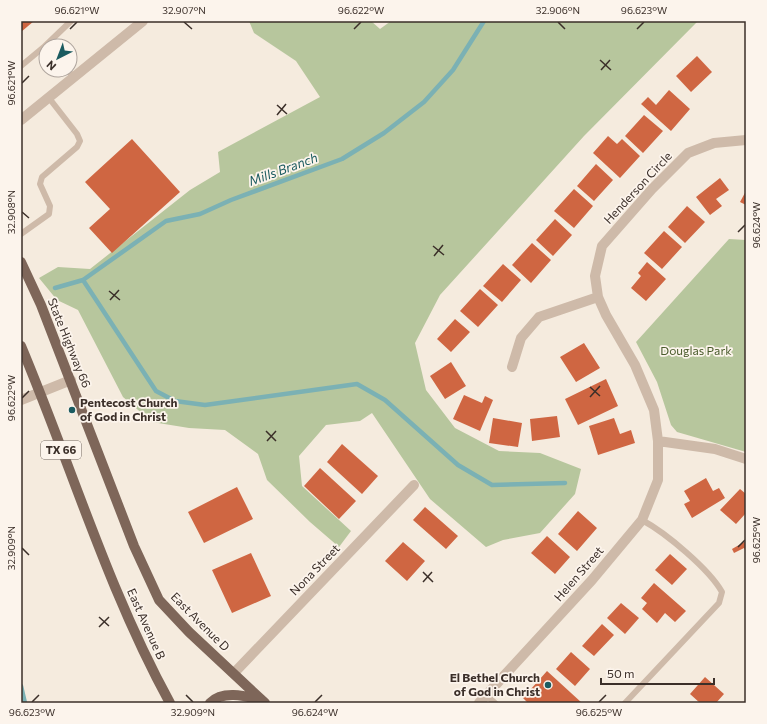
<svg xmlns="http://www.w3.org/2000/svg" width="767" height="724" font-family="Commissioner,sans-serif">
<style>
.green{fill:#b7c69d}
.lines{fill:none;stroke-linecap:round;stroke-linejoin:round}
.stream{stroke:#7bb1b4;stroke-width:4.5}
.building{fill:#cf6642}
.service{stroke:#cebaa9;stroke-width:6}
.minor{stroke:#cebaa9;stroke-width:10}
.tertiary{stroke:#cebaa9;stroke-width:10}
.primary{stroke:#7e6659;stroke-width:10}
.ticks{fill:none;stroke:#3b2f29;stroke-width:1.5}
.poi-dot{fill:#1b5b60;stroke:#fcf4ec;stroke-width:1.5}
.labels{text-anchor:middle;stroke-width:3.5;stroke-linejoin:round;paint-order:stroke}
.shield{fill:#fcf4ec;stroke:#756a64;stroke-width:1}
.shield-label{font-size:11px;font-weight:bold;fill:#3b2f29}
.street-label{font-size:12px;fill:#3b2f29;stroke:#fcf4ec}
.park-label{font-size:12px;fill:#495b2b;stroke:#fcf4ec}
.poi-label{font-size:12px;font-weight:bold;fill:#3b2f29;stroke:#fcf4ec;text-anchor:start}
.water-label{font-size:13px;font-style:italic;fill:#1b5b60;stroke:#fcf4ec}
.neatline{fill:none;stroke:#3b2f29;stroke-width:1.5}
.ticks-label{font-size:10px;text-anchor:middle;fill:#3b2f29}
</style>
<rect width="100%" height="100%" fill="#f5ebde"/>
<path class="green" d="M249,21H371L380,29L391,21H698L584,136L440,295L415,343L426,390L455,428L499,451L540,453L581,469L575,494L540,533L503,540L486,547L430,499L372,413L360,421L326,425L299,456L302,486L351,531L339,547L310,522L267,480L258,454L225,430L189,428L152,422L123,397L78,310L57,300L39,278L58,267L90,269L190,190L220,172L218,152L320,97L296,61L254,33Z
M729,239L746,240V452L677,432L671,425L657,382L636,342Z"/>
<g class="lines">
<path class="stream" d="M83,280L156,391L175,401L205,405L357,384L385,400L458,465L492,485L565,483
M55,288L83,280L166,221L200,214L231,200L342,159L384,133L424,102L453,70L484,21
M21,686L25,703"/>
</g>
<path class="building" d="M21,21H34L21,32Z
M697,56L712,72L691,92L676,76Z
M669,90L690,109L671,131L641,104L648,97L656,105Z
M644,115L663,131L643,153L625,136Z
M608,136L617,144L622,139L640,156L620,178L593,153Z
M132,139L180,192L112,253L89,228L110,209L85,182Z
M596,164L613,180L594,201L577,186Z
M720,178L729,190L716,199L722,206L710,215L696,197Z
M574,189L593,206L574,228L554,211Z
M746,191V205L740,202Z
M687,206L705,222L685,243L668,227Z
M555,219L572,235L553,256L536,240Z
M664,231L682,247L662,269L644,253Z
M532,243L551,260L531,283L512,265Z
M647,262L666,279L646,301L631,288L641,276L638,273Z
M503,264L521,280L502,302L483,286Z
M480,289L498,305L478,327L460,311Z
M455,319L470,332L451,352L437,339Z
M584,343L600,368L576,382L560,357Z
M451,362L466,386L445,399L430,376Z
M606,379L618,406L578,425L565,399Z
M464,395L482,403L485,396L493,400L480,431L453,419Z
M557,416L560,437L532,441L530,419Z
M493,418L522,423L518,447L489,443Z
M614,418L620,434L631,430L635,443L598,455L589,426Z
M342,444L378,476L362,494L327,462Z
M320,468L356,501L339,519L304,486Z
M706,478L713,491L719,488L725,498L692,518L684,504L690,501L684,491Z
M237,487L253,519L204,543L188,512Z
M740,489L746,494V513L736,524L720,510Z
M425,507L458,536L446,549L413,520Z
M578,511L597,528L577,551L558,534Z
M547,536L570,557L555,574L531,553Z
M746,541V552L744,548L734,553L732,549Z
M403,542L425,561L407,581L385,561Z
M251,553L271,596L232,613L212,570Z
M670,554L687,569L672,585L655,570Z
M654,583L686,611L675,622L665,613L657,623L642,609L647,603L641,598Z
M621,603L639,618L625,634L607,618Z
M602,624L614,635L594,656L582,646Z
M571,652L590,669L575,686L556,669Z
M547,671L582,703H528L523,698Z
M705,677L724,694L716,703H700L690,694Z"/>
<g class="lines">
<path class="service" d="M45,46L71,21
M21,66L45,46L46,48
M67,70L74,77
M21,234L49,214L50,206L40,184L42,177L77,147L80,141L77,134L49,98
M486,695L495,703
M625,703L719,603L722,592C709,569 666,533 642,520"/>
<path class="minor" d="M512,367L521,338L539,317L598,297
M21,400L71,380
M658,441L715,449L746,459
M234,673L414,485
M479,703L592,580L642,520L658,480V441L654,410L635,365L606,315L598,297L595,276L602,246L652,189L688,153L714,143L746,140"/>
<path class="tertiary" d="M21,120L143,21"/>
<path class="primary" d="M21,262L41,305L134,546L159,600L189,632L265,703
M21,346C71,465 108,590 170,703
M210,703C223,690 245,696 261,700"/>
</g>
<path class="ticks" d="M184,22L192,29M558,22L565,29M70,29L77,22M354,29L361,22M637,29L644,22M600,60L611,70M601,70L610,60M22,83L29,76M277,105L287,114M277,115L286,104M22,212L29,218M738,232L745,225M433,246L444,255M434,256L443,245M109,291L120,300M110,300L119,290M590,387L600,396M590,397L600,386M22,398L29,391M266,431L276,441M267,441L276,431M738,547L745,540M22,548L29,555M423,572L433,582M423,582L432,572M99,617L109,626M99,627L109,617M186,695L193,702M32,702L39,695M315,702L322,695M599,702L606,695"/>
<g class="poi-dot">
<circle cx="72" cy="410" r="4"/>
<circle cx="548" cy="685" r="4"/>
</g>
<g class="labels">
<rect class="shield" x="41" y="441" width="40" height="18" rx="3"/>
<g class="shield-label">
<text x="61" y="454">TX 66</text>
</g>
<g class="street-label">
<text transform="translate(638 188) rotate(-47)" y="4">Henderson Circle</text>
<text transform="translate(69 343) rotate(68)" y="4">State Highway 66</text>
<text transform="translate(315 570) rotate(-46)" y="4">Nona Street</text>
<text transform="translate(579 574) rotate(-49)" y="4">Helen Street</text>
<text transform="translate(200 622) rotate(45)" y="4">East Avenue D</text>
<text transform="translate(146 624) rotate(66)" y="4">East Avenue B</text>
</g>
<g class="park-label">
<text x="696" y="355">Douglas Park</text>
</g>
<g class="poi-label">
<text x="80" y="407">Pentecost Church<tspan x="80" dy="14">of God in Christ</tspan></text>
<text x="540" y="682" text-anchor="end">El Bethel Church<tspan x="540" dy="14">of God in Christ</tspan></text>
</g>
<g class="water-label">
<text transform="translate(283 169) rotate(-20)" y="5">Mills Branch</text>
</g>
</g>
<rect width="767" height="724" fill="none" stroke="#fcf4ec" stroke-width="44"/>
<g transform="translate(58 58) rotate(222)"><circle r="19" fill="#fcf4ec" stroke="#afa59e"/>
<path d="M0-3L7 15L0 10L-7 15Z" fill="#1b5b60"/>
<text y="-6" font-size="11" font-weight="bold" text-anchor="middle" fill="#3b2f29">N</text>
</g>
<path d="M601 678v6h113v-6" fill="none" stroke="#3b2f29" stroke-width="2"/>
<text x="607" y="678" font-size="12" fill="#3b2f29" stroke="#fcf4ec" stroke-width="3" paint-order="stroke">50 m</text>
<rect x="22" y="22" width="723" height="680" class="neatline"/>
<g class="ticks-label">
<text x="77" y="14">96.621°W</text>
<text x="184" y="14">32.907°N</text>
<text x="361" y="14">96.622°W</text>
<text x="558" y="14">32.906°N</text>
<text x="644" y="14">96.623°W</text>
<text transform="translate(11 83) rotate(-90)" y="4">96.621°W</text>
<text transform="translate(11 212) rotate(-90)" y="4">32.908°N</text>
<text transform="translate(756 225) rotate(-90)" y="4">96.624°W</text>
<text transform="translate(11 398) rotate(-90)" y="4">96.622°W</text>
<text transform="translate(756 540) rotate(-90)" y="4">96.625°W</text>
<text transform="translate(11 548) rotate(-90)" y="4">32.909°N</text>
<text x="32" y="716">96.623°W</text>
<text x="193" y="716">32.909°N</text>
<text x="315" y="716">96.624°W</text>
<text x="599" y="716">96.625°W</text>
</g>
</svg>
